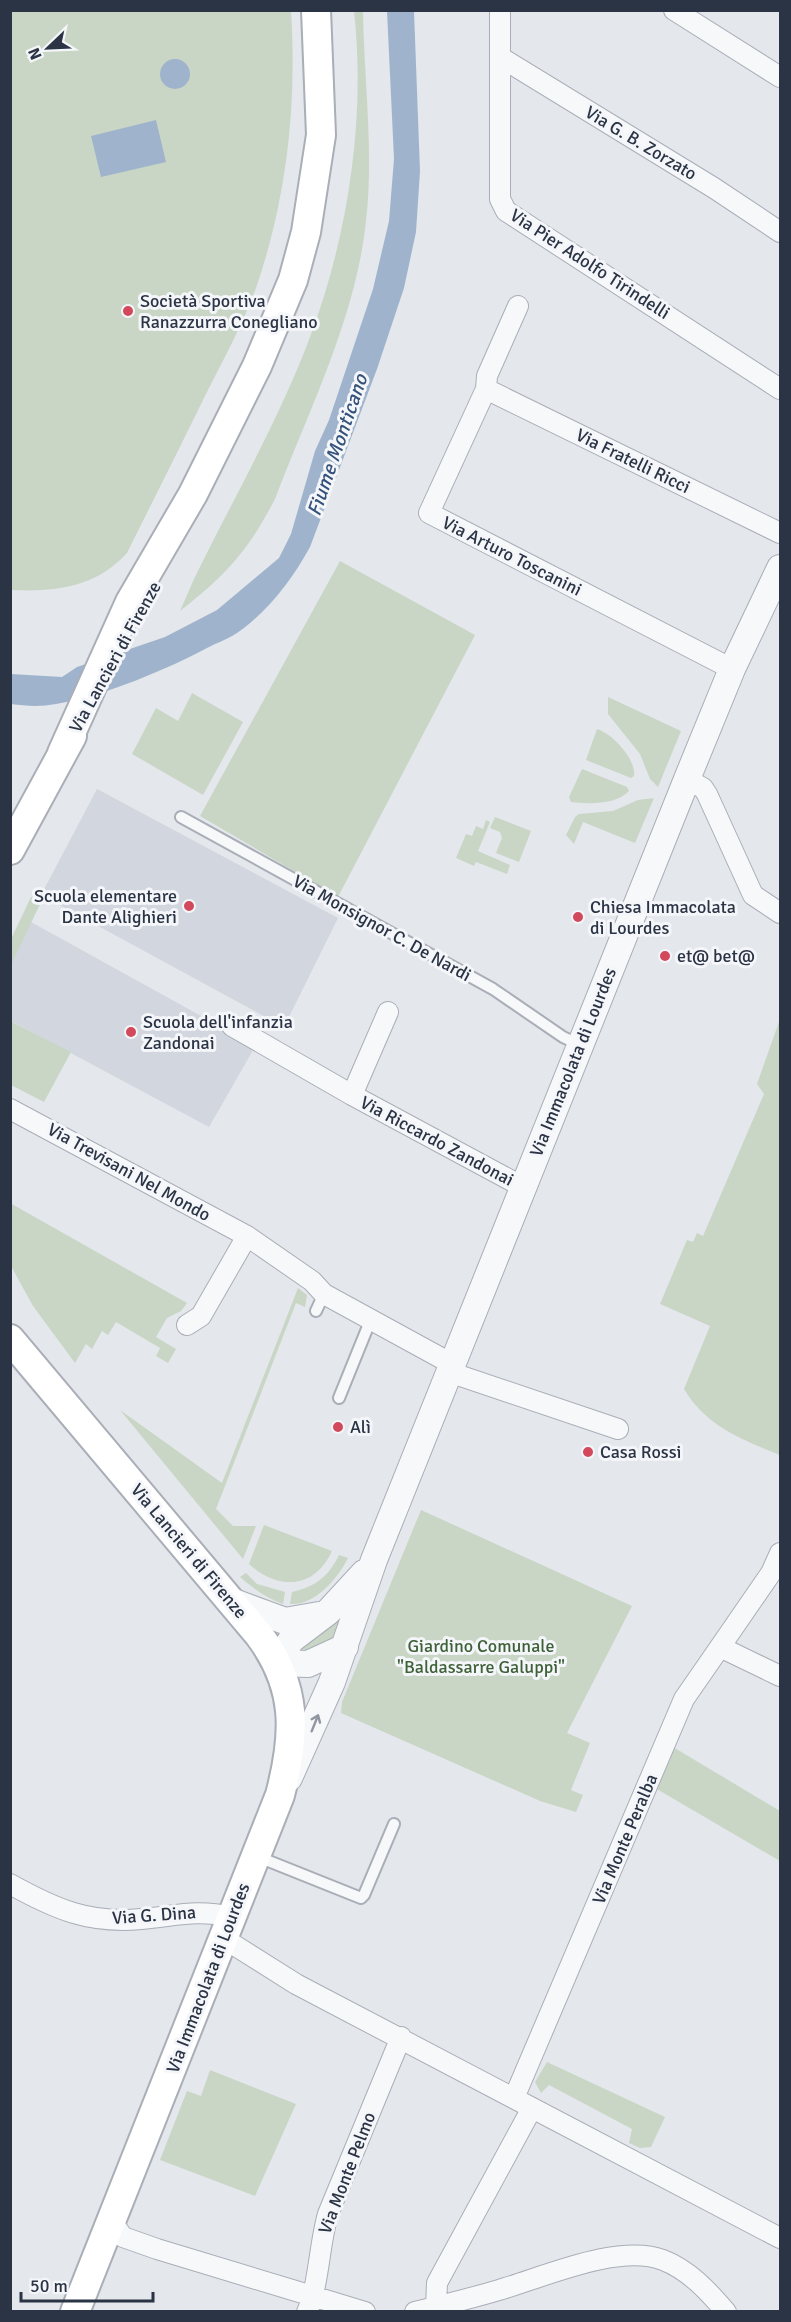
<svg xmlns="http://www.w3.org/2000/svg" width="791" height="2322" font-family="Signika,sans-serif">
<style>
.built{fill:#d2d6de}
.green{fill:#c9d6c5}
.water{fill:#9fb4cc}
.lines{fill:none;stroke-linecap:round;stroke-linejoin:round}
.service-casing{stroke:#a9aeb7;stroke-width:14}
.minor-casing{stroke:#a9aeb7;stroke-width:22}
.tertiary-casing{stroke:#a9aeb7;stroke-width:28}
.secondary-casing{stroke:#a9aeb7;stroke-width:32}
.service{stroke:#f7f8fa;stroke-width:10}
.minor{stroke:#f7f8fa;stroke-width:20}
.tertiary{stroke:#f7f8fa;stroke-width:26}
.secondary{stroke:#fff;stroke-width:28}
.oneway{stroke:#9196a0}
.poi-dot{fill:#d1495b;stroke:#f4f6f9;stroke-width:2}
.labels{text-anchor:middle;stroke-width:6;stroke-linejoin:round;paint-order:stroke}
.street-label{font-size:18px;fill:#2b3445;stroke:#f4f6f9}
.poi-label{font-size:18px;fill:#2b3445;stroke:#f4f6f9;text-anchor:start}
.park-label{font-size:18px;fill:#3f6138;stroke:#f4f6f9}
.water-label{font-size:20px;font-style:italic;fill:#34527a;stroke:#f4f6f9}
</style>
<rect width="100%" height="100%" fill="#e4e7ec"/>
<path class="built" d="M97,789L338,918L284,1027L41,895Z
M31,922L250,1043L252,1052L209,1127L11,1021L10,965Z"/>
<path class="green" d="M11,11H291C297,105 287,198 256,288C243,323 225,357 208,390C181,445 154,499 127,553C95,588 55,592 11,590Z
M354,11H363C364,80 374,152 366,221C356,317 309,410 275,499C248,551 226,575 180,611L194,579C233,499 279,420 310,337C348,236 366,119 354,11Z
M340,561L475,635L338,897L200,816Z
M192,693L243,722L203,795L132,754L156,708L178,721Z
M608,697L681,731L658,787L650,779L640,754L608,714Z
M597,729C613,734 636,759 634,776L631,778L586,760Z
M582,769L627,787L629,791C616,805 589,804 571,802L569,797Z
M654,798L635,843L583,822L574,844L566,835L575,817L579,814L613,811L638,800Z
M495,817L531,831L519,862L496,853L502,838L500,832L490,828Z
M486,820L490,822L478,851L510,865L507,874L476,862L474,866L456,858L466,834L472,836L476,826L483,829Z
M31,897L41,902L11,965V939Z
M780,1019V1455C741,1439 707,1427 684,1389L710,1326L660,1304L687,1240L693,1242L697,1233L703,1236L764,1094L757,1084Z
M10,1021L71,1052L44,1102L11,1085Z
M10,1203L187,1303L181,1311L167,1318L156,1337L176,1349L168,1363L156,1356L160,1348L116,1322L108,1335L102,1331L92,1349L86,1344L75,1363L33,1306L11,1266Z
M298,1288L307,1295L305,1307L296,1303L216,1509L233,1526H256L243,1559L120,1410L222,1483Z
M421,1510L632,1606L567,1733L590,1743L571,1790L583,1795L576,1812L540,1801L341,1713L342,1702Z
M264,1525L332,1551C314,1590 278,1590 249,1564Z
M339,1555L348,1558C338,1578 315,1606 290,1604L292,1592C315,1587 329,1576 339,1555Z
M246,1573L257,1584L285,1592L283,1604C266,1598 254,1589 240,1577Z
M352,1608L342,1636L304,1655L296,1650Z
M673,1747L780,1811V1861L655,1788Z
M547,2062L665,2117L651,2147L640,2148L629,2143L632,2129L549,2085L541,2093L535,2082Z
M210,2070L296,2104L255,2196L160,2160L187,2091L201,2096Z"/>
<path class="water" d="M387,11H414L420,171L416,232L404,288L377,369L310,547C293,578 272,606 244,628C234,636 222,641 211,646C168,669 104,696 56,704C40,707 26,706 11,704V674L62,677L77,667L165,637L217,610L279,558L291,534L315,451L329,420L373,289L389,221L394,159Z
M160 74a15 15 0 1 1 30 0a15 15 0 1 1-30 0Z
M156,120L166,162L101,177L91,136Z"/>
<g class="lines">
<g class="service-casing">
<path id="service" d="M181,817L493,989L563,1037L580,1045
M316,1311L324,1294
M339,1398L371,1319
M256,1856L361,1898L364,1895L394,1824"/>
</g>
<g class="minor-casing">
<path id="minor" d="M500,10V199L506,211L780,389
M674,10L780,77
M500,57L714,188L780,232
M518,306L487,376L486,389L429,513L732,669
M486,389L780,533
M687,779L703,788L707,794L753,895L780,913
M232,1026L352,1095L523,1187
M352,1095L388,1012
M10,1109L247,1236L312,1281L324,1294L452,1364
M187,1325L201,1316L247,1236
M449,1372L618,1429
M720,1647L771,1573L780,1553
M10,1884C55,1909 89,1924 141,1919C177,1916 195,1909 232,1917
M223,1938L296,1984L780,2238
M514,2098L684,1699L720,1647L780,1676
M112,2222L123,2237L157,2249L365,2312
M436,2307L437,2283L532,2108
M307,2312C319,2285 319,2245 328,2214L401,2037
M415,2312C444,2305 472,2298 499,2290C544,2277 619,2243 663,2260C689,2270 708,2291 726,2312"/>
</g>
<g class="tertiary-casing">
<path id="tertiary" d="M231,1601L285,1621L319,1615
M345,1647L308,1664L277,1663L291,1640L328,1612L364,1573
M289,1778L332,1682L374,1560L687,779L732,669L780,568"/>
</g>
<g class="secondary-casing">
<path id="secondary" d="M62,753L130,602L193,494L257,366L293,280L306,232L321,135L316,10
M10,850L72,736
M10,1339L259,1635C298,1687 296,1734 280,1795L75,2312"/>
</g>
<use href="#service" class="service"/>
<use href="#minor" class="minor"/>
<use href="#tertiary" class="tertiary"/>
<use href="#secondary" class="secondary"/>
</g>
<defs><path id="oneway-shaft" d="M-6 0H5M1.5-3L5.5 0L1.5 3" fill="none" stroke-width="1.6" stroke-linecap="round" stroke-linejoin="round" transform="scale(1.5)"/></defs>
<use class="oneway" href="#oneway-shaft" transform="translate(315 1723) rotate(-68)"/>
<g class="poi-dot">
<circle cx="128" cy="311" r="6"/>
<circle cx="189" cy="906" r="6"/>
<circle cx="578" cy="917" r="6"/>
<circle cx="665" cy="956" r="6"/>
<circle cx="131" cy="1032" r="6"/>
<circle cx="338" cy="1427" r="6"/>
<circle cx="588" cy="1452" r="6"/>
</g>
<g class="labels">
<g class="street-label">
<text transform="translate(641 143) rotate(31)" y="6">Via G. B. Zorzato</text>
<text transform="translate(590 264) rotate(33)" y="6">Via Pier Adolfo Tirindelli</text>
<text transform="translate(633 461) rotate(26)" y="6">Via Fratelli Ricci</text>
<text transform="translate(512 556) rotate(27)" y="6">Via Arturo Toscanini</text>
<text transform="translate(115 657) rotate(-61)" y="6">Via Lancieri di Firenze</text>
<text transform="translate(382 928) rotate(29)" y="6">Via Monsignor C. De Nardi</text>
<text transform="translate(573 1062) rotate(-68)" y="6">Via Immacolata di Lourdes</text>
<text transform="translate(437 1141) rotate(28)" y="6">Via Riccardo Zandonai</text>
<text transform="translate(129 1172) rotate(29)" y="6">Via Trevisani Nel Mondo</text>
<text transform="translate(189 1551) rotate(50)" y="6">Via Lancieri di Firenze</text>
<text transform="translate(625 1839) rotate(-67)" y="6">Via Monte Peralba</text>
<text transform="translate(154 1915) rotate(-4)" y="6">Via G. Dina</text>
<text transform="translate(208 1978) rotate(-69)" y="6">Via Immacolata di Lourdes</text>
<text transform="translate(347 2173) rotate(-69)" y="6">Via Monte Pelmo</text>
</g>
<g class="poi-label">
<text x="140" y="307">Società Sportiva<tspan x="140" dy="21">Ranazzurra Conegliano</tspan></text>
<text x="177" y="902" text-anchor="end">Scuola elementare<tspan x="177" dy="21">Dante Alighieri</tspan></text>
<text x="590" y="913">Chiesa Immacolata<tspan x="590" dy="21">di Lourdes</tspan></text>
<text x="677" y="962">et@ bet@</text>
<text x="143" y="1028">Scuola dell'infanzia<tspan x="143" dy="21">Zandonai</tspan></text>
<text x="350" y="1433">Alì</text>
<text x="600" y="1458">Casa Rossi</text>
</g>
<g class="park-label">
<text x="481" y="1652">Giardino Comunale<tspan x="481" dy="21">"Baldassarre Galuppi"</tspan></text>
</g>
<g class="water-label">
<text transform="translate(337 445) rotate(-71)" y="7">Fiume Monticano</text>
</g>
</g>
<rect width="791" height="2322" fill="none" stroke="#2b3445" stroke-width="24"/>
<g transform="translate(48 48) rotate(247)" stroke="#f4f6f9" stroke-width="4.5" paint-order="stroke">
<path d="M0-4.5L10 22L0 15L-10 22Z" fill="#2b3445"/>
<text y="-9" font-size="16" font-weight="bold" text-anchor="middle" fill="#2b3445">N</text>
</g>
<path d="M21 2292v9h132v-9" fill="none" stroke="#2b3445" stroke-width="3"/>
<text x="30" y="2292" font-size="18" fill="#2b3445" stroke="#f4f6f9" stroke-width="4.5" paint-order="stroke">50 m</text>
</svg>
